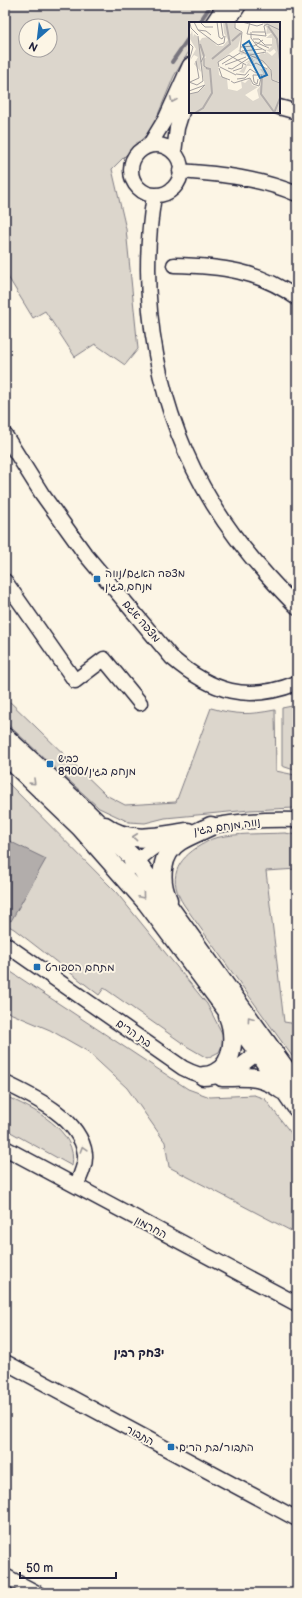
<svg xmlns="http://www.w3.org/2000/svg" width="302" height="1598" font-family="'Balsamiq Sans','Playpen Sans Hebrew',sans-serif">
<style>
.green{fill:#dcd6cc;stroke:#7f7c84;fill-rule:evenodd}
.water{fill:#b2adab;stroke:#78757e}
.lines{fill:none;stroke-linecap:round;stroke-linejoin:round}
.stream{stroke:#78757e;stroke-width:4}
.minor-casing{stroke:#22223b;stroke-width:17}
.major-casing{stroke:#22223b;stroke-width:21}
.minor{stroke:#fcf5e5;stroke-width:14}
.major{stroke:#fcf5e5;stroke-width:18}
.oneway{stroke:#9a9698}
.poi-dot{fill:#1f6fb2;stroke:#fcf5e5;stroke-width:1.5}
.labels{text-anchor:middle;stroke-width:4;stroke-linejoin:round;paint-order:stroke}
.poi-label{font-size:11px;fill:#22223b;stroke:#fcf5e5;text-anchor:start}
.street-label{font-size:11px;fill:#22223b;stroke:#fcf5e5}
.neighbourhood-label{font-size:12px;font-weight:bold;fill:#22223b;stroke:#fcf5e5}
.inset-river{fill:none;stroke:#b2adab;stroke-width:2}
.inset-road{fill:none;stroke:#a5a1a1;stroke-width:1}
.view{fill:#1f6fb2;fill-opacity:0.15;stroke:#1f6fb2;stroke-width:2}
.inset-edge{fill:none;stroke:#22223b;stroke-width:2}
</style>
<rect width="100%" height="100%" fill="#fcf5e5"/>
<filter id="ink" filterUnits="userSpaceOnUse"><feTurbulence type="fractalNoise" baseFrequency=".025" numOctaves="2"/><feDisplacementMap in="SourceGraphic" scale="8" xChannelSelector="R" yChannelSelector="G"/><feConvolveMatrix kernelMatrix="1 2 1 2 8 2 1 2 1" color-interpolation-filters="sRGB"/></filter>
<g filter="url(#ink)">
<path class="green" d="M5,5H218L207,23H190V50L174,76L152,129L112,169L126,229L138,349L125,365L95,344L75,357L45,311L33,318L5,272ZM26,26H50V50H26Z
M5,697L106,795L125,805L176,802L211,708C236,715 249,715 275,710L276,771L295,775L294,808L250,810L165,818L145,823L129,822L99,808L5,722Z
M297,705V771L282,766V708Z
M5,780L116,892L207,1004L223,1035V1044L219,1052L207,1058L188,1047L104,988L99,995L14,929L5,924Z
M285,833L297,835V869L266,871L284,1022L297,1024V1063L184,905C167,879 176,860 201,845C206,843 210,839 215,838C235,833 264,834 285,833Z
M5,968L188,1089L210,1097L254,1095L265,1099L297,1141V1234L169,1167L165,1142L127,1088L87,1051L50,1030L5,1011Z
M5,1096C32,1108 79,1130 72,1166L5,1129Z"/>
<path class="water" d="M5,839L46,859L11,921L5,918Z"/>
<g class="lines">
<path class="stream" d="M199,23L211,5
M172,62L190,36"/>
<g class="minor-casing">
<path id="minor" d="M213,23L225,5
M227,23L239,5
M279,107L297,112
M131 170a25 25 0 1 1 50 0a25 25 0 1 1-50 0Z
M149,146L166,118L190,65
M174,153L177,128L190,86
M180,171C221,174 260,178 297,194
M154,196C137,300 157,413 213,504C236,542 265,575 297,607
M174,265C220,266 258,270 297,298
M5,435L42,494L85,554L172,658C212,692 247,703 297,683
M5,581L75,681L104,659L140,703
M202,828C233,821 265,819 297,820
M124,874C137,860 153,845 172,837
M5,944L183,1068C223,1089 235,1069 266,1046
M5,1083C34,1097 80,1118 85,1154C86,1165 80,1177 76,1186
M5,1148L297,1304
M5,1362L297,1519
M5,1576L37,1593"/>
</g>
<g class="major-casing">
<path id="major" d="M5,737L77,803L136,861L297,1085
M5,755L81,828L147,903L258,1052L297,1108
M105,826C129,845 160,836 188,832
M168,900C159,881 160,853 180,841C190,835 201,831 211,826
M203,1076C207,1076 212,1075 215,1073C235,1064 235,1033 228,1016
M222,1077C247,1077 261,1074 282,1090"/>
</g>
<use href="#minor" class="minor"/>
<use href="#major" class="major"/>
</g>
<defs><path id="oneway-chevron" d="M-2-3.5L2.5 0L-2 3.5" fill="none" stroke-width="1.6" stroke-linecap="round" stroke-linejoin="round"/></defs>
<g class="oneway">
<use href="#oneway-chevron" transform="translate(173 100) rotate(114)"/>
<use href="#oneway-chevron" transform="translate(33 782) rotate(44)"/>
<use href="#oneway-chevron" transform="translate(135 837) rotate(-174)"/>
<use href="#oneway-chevron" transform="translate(142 896) rotate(50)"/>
<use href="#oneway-chevron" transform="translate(250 1019) rotate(-126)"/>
<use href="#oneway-chevron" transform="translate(83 1149) rotate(-107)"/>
</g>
</g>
<g class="poi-dot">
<rect x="93" y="575" width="8" height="8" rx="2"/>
<rect x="46" y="760" width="8" height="8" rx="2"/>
<rect x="33" y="963" width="8" height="8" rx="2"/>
<rect x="167" y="1443" width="8" height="8" rx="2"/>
</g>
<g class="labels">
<g class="poi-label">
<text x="105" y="577">מצפה האגם/נווה<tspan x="105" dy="13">מנחם בגין</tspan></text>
<text x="58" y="762">כביש<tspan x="58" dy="13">8900/מנחם בגין</tspan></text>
<text x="45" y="971">מתחם הספורט</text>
<text x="179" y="1451">התבור/בת הרים</text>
</g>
<g class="street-label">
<text transform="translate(142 621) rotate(50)" y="4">מצפה אגם</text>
<text transform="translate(227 826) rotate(-8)" y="4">נווה מנחם בגין</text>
<text transform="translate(134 1033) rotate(35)" y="4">בת הרים</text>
<text transform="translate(151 1227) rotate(28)" y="4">החרמון</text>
<text transform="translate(140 1435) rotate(28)" y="4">התבור</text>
</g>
<g class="neighbourhood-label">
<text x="139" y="1357">יצחק רבין</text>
</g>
</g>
<g transform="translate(189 22)">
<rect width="91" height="91" fill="#fcf5e5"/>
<path d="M34,0H45L46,6L53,11L49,25L29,40L30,53L38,57L39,67L48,69L53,66L52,59L56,61L61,56L63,63L69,65L56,73L64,79L70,76L68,68L72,63L74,51L71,47H77L79,44L66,37L64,42L60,41L63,44H58L55,51L50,50L59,41L63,39L55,42L62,37L55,32L52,33L49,28L64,36V38L67,37L77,41L62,34L70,33L74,31L60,33L53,30L67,32L74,31V28L75,32L78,30L83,34L87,30L85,27L81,30L75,27L79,28L83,24V16H77L83,11L77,12L78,6L73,0H91V60L84,58L82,47L77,42L80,45L82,49L83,58L91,61V91H0V72L9,70L16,64L11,40L14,35L15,37L17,35L14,33L12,39L11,34V43L12,50L5,42L9,35L5,33L0,40L7,27L1,17L0,11L2,12L3,8L4,15L5,12L8,14L11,19L13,16L20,15L28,24H34L39,18L35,11Z" fill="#dcd6cc"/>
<path class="inset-river" d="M79,4L88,17L91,38M43,19L52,11M11,22L15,34M23,37L41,22L37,0M73,54L72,72L85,90M6,91L14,86L23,71L21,47L17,46M85,91L91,76"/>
<path class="inset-road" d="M5,0L9,8L29,23L35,21L36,14M11,0L16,5H24M28,0L30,15L33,17L35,14M32,0L34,14M46,0V6L53,10L51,29L74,39M53,0L68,4L74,2M1,1L2,6L9,13M9,8L17,9L22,13M62,10V16L68,24L77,29M63,10H76M58,12L77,14M58,12L61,0M77,14L75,4L78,2L91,8M64,17H70L76,23H83M66,20L80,26M52,25L65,24L74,18M53,29L73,27M40,33L57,43M61,33L77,30M0,39L4,25L0,21M74,39L82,48L83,58L91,61M12,40L15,34V44L18,46M33,42L51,31M36,43L57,35M64,43L67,41L78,47M30,45L29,40L40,33M31,45L47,53M30,46L33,55L41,58M39,46L43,47L60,36L61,37M44,49L53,46L54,42M47,52L56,53L61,47L67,51M48,57L56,56L60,52M69,57L68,62L65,60L64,53H72M42,59L45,61L61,56L64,62L70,64L73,52M0,60L8,63L14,59L9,14M1,60L10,56L7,39M0,69L16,63L9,70L0,72"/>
<path class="view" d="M60,19L78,53L71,56L54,23Z"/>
<rect width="91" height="91" class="inset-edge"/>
</g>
<rect width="302" height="1598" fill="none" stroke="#fcf5e5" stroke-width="20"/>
<rect x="10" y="10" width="282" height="1578" fill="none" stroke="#22223b" stroke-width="1.5" filter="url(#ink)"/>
<g transform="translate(38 38) rotate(208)"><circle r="19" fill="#fcf5e5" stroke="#a5a1a1"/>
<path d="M0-3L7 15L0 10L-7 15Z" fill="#1f6fb2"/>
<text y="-6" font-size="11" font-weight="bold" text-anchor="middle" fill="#22223b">N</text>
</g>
<path d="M20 1572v6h96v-6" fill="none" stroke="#22223b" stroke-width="2"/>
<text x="26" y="1572" font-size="12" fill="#22223b" stroke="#fcf5e5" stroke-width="3" paint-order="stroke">50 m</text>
</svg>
